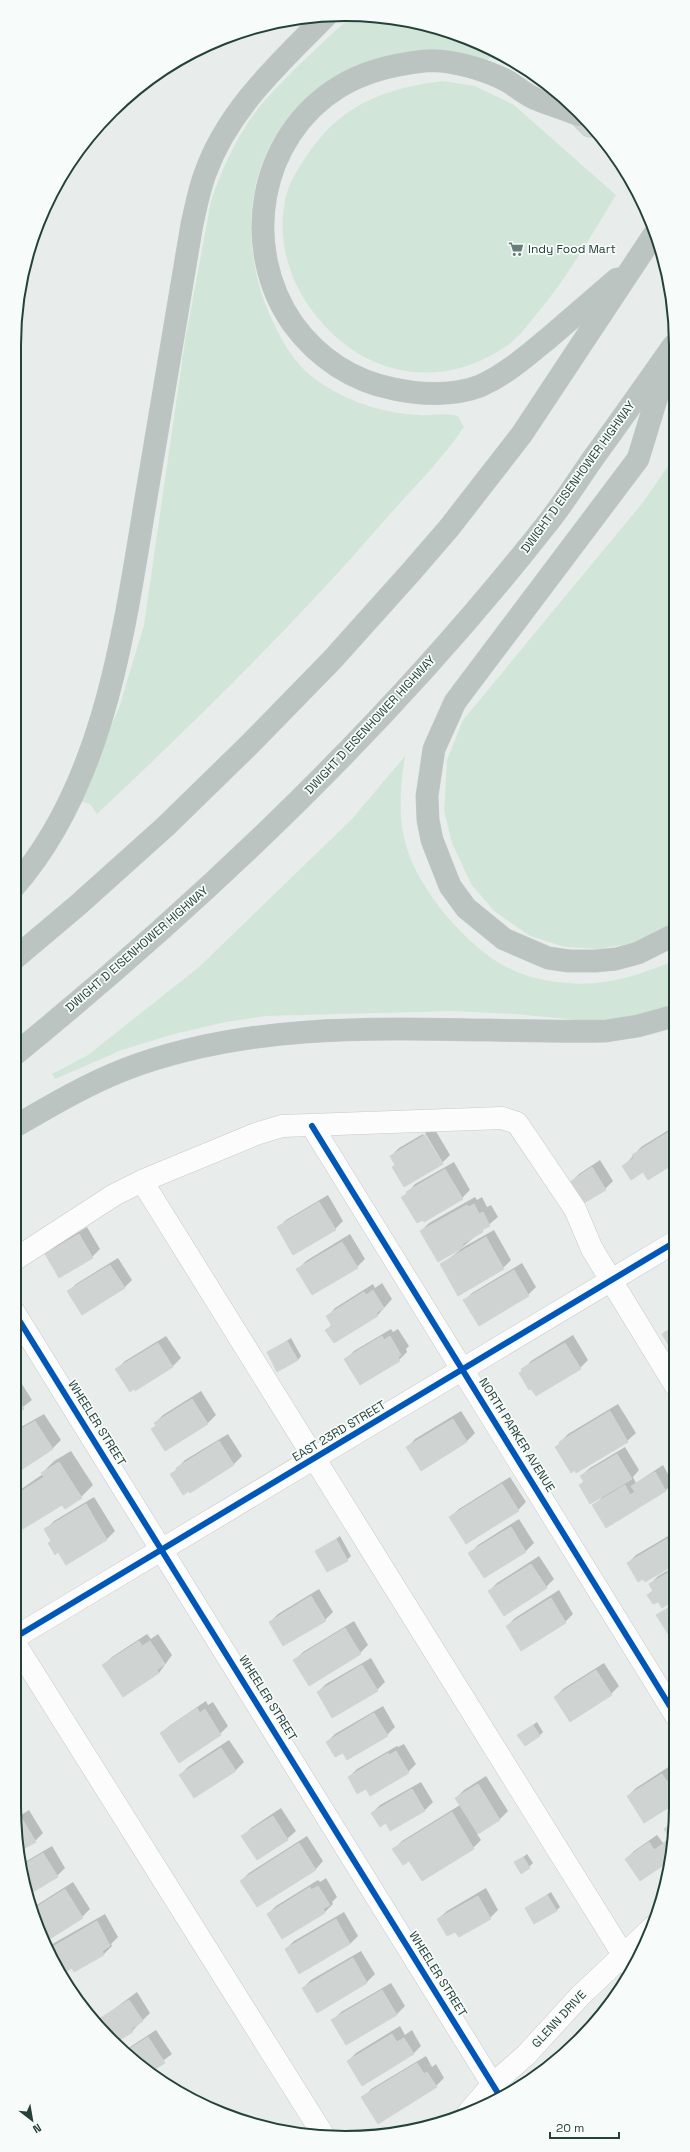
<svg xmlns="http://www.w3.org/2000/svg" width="690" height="2152" font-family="'Space Grotesk',sans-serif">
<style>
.green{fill:#d1e6d8}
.shadow{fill:#0003}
.building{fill:#cfd4d2;stroke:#d1d6d4}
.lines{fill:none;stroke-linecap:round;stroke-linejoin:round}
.minor-casing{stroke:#c5cac8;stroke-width:23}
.major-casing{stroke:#c3ccc9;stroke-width:23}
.highway-casing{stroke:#c3ccc9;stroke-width:23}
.minor{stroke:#fcfcfc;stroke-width:22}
.major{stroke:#cfd7d5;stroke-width:22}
.highway{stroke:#bcc4c2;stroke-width:22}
.cycleway-casing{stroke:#f7fbf9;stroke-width:8}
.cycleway{stroke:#0057b8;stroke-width:6}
.labels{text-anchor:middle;stroke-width:3.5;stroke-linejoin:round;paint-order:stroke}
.poi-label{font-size:12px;fill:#24423a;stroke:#f7fbf9;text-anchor:start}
.street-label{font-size:12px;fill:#24423a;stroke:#f7fbf9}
.rim{fill:none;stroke:#24423a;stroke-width:2}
</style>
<rect width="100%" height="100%" fill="#e8edeb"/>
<path class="green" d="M352,15L410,20L493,52L490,58L486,61C450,64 414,67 378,69C368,70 352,69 342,73C331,78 320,88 310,96C242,152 237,249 274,324C284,345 296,365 315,379C346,401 381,413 419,415C431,416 446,412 458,416L464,427C442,460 410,491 383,522C294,625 197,720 97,814L90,804L78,800L119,708L144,625L185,341L211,201C223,165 241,127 266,99C293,69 323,43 352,15Z
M443,81L475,86L514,105L616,195C591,236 567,278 536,315C528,325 519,337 508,345C443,391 366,378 317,317C290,284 277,243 285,200C288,184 299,167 308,154C341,104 386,88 443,81Z
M673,459L674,923L667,929L639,942L599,949L565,947L530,936L494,911L471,884L452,843L444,811L447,760L463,720L644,501Z
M405,756C401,782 398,811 404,837C413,883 462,941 501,964C521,976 546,982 568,983C605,987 641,974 674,961V1006L632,1018L598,1022L515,1014L454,1011L265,1016L226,1022L174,1034L122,1050L55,1079L52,1074L88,1055L199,967L352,819Z"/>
<path class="shadow" d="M675,1126V1162L644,1171L624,1166L641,1147Z
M434,1128L450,1155L442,1163L396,1165L391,1156L399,1148L423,1134L441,1163H443L425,1133Z
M600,1160L613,1181L605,1189L584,1202L571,1182L579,1174Z
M454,1162L470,1190L462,1198H403L415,1184Z
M328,1195L343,1221L335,1229L278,1228L286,1220Z
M475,1197L477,1200L482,1197L487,1207L491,1205L498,1217L460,1249L494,1230L511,1260L503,1268L459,1294L441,1265L460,1250L459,1248L421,1231L429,1223Z
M87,1227L100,1249L92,1257L46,1255L54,1247Z
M350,1234L365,1259L357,1267L298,1269L306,1261Z
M118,1258L132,1280L124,1288L68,1292L76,1284Z
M522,1263L536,1287L528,1295L464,1301L472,1293Z
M382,1283L392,1299L377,1316L327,1330L332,1324L327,1317L335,1308L373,1284L375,1288Z
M675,1324V1354L663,1335Z
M391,1329L393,1332L398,1329L409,1346L406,1349L407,1352L399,1360L346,1359L354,1351Z
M573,1335L588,1360L580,1368L523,1370L531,1361Z
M166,1336L181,1358L173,1366L136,1389L117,1369L125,1361Z
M291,1338L301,1356L298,1360L268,1353Z
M15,1373L32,1400L14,1414V1374Z
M201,1391L216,1415L208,1423L166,1450L153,1429L156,1425L155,1423L163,1415Z
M618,1404L636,1433L627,1441L556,1447L568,1434Z
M461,1411L475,1433L467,1441L421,1469L407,1448L415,1439Z
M44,1414L61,1440L53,1448L18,1471L16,1468L14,1470V1431Z
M228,1434L242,1456L234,1464L190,1492L171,1475L185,1460Z
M625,1447L639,1470L633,1477L636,1483L663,1465L673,1483L665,1491L594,1506L603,1496L580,1485L584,1481L581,1476L590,1468Z
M71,1451L93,1485L81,1497L63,1503L14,1512V1494L43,1474L42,1473L54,1461Z
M510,1477L526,1502L518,1510L450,1517L459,1509Z
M94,1497L115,1531L107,1539L66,1563L45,1530L54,1521Z
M519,1519L534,1543L526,1551L484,1577L470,1553L478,1545Z
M675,1532L676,1563H628L636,1555Z
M340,1536L351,1556L347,1560L317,1552Z
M539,1556L554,1579L546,1587L489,1591L497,1583Z
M676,1566V1598L658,1600L648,1595L653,1590L650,1584L658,1576Z
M319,1589L333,1612L325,1620L270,1622L278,1614Z
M559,1590L573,1614L565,1622L507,1626L515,1618Z
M676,1601V1636L658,1616Z
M354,1621L368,1645L360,1653L295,1660L303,1652Z
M147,1634L151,1639L158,1634L172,1655L159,1673L104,1665L112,1657Z
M371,1658L385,1682L377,1690L333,1717L318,1692L326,1684Z
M604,1663L619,1686L611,1694L555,1697L563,1689Z
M206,1701L208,1705L213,1702L228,1726L220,1734H161L169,1726Z
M383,1706L395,1727L387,1735L343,1751L327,1742L335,1734Z
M537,1722L543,1732L539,1736L519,1735Z
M229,1740L244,1762L236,1770L194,1797L180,1775L188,1767Z
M404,1744L416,1764L408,1772L349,1777L357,1769L397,1746L398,1747Z
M670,1766L676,1775V1802L628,1796L636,1788Z
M486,1776L508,1811L500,1819L477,1834L481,1840L473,1848L409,1860L394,1849L402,1841L460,1805L456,1798L464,1790Z
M421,1782L433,1802L425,1810L391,1830L386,1822L372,1813L380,1805Z
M14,1788L20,1798L14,1804Z
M281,1808L296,1831L287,1839L257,1859L243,1836L251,1828Z
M29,1810L43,1833L35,1841L18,1851L15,1819Z
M675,1820L671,1859H626L634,1851L657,1835L663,1843L671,1837L665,1829Z
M307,1836L323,1861L315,1870L241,1881L249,1873Z
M52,1846L65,1868L57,1876L27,1894L20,1865Z
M527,1854L533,1863L529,1867L515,1863Z
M326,1878L337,1897L332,1902L333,1904L325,1912L282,1938L268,1914L276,1906L318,1880L320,1882Z
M73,1882L90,1909L82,1917L44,1941L39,1933L32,1908Z
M486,1888L498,1910L490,1918L455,1930L438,1919L447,1911Z
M551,1892L560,1907L556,1911L526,1908Z
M344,1912L358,1936L350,1944L286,1949L294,1941Z
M105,1914L118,1937L111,1944L112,1946L104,1954L74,1971L72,1967L63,1972L48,1948L54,1943Z
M361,1951L375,1974L367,1982L317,2012L303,1988L311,1980Z
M391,1983L405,2006L396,2015L333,2020L341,2012Z
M137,1992L150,2013L132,2031L115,2043L95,2023Z
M400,2026L405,2035L412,2030L421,2046L413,2054L348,2061L356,2053Z
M156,2030L172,2054L148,2072L124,2051Z
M426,2056L432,2067L436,2064L444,2078L436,2086L363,2098L371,2089Z"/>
<path class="building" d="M675,1128V1163L648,1180L643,1172L631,1180L622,1166L634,1158L632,1155Z
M425,1135L443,1164L404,1187L392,1167L395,1165L390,1156Z
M592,1167L606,1190L584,1203L570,1182Z
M445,1169L463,1199L424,1222L423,1220L417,1223L401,1197L407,1194L406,1192Z
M319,1202L336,1230L293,1255L277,1227Z
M474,1204L479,1214L483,1212L490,1226L482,1230L483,1232L462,1244L464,1247L438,1262L420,1231L467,1205L469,1207Z
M79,1234L93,1258L59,1278L45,1254Z
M486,1237L504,1269L458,1296L440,1264Z
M342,1242L358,1268L312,1295L296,1269Z
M110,1265L125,1288L82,1315L67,1291Z
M514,1270L529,1296L479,1326L463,1300Z
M373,1290L384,1308L376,1313L378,1316L334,1343L325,1330L332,1326L326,1316L364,1292L366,1295Z
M675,1326V1356L662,1334Z
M382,1336L384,1340L390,1336L401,1355L398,1357L400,1361L360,1385L344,1359Z
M287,1341L298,1360L277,1372L267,1352Z
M158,1343L173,1367L135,1391L134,1389L130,1392L115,1369Z
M565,1343L581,1369L536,1396L531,1389L529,1390L519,1373L522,1371L521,1369Z
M14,1392L24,1409L14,1415Z
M192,1399L208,1424L165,1451L151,1429L156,1426L154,1423Z
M610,1411L628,1442L576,1473L575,1470L571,1473L555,1447L560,1444L559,1442Z
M453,1419L467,1442L421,1471L406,1447Z
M35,1421L53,1449L18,1472L16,1470L14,1471V1433Z
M219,1441L234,1465L190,1493L189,1491L183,1495L170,1474L177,1470L176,1468Z
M617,1454L632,1479L590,1504L579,1485L584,1482L580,1476Z
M59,1462L82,1498L65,1509L62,1505L23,1529L14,1514V1496L44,1477L41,1473Z
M655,1472L666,1491L606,1528L592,1505L625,1485L630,1495L635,1492L631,1486Z
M502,1484L519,1511L466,1544L449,1517Z
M86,1504L107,1540L66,1565L58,1552L55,1555L48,1543L51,1541L44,1529Z
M511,1527L526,1552L484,1578L468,1553Z
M336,1539L348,1561L327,1572L315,1551Z
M667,1539L676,1554V1564L645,1582L643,1579L638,1582L627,1563Z
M531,1564L547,1588L504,1616L488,1591Z
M676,1568V1599L662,1608L658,1602L653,1604L647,1595L653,1591L649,1584Z
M311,1596L326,1621L283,1646L269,1622Z
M551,1598L566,1623L521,1651L506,1626Z
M676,1603V1637L672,1640L656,1615Z
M345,1628L361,1654L309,1686L293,1660Z
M139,1641L142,1646L150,1641L165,1664L157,1670L159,1673L123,1697L102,1665Z
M362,1665L378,1691L332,1718L317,1692Z
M596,1670L612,1695L570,1722L554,1697Z
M197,1708L200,1713L205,1709L221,1735L179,1763L160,1733Z
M374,1713L388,1736L347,1760L343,1753L335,1757L326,1742Z
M533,1725L540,1736L525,1746L517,1735Z
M221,1748L236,1771L194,1798L179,1775Z
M396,1751L409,1773L370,1796L366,1789L357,1794L348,1777L388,1753L389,1755Z
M662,1774L676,1795V1803L644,1823L627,1796Z
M478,1784L500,1820L478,1834L455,1798Z
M412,1789L425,1811L390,1831L386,1823L380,1827L371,1813Z
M452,1812L474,1849L422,1881L409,1861L403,1865L392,1849Z
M273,1816L288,1840L257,1860L241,1836Z
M21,1817L36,1842L18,1852L15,1821Z
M675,1821L671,1860L640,1881L625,1859L649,1842L654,1850L670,1839L664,1829Z
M299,1843L316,1870L257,1907L240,1881Z
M43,1853L58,1877L28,1895L20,1867Z
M523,1857L530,1868L521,1874L514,1862Z
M318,1886L330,1905L323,1909L325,1913L282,1939L267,1914L310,1887L311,1890Z
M65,1889L83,1918L45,1942L39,1933L32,1910Z
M547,1895L557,1911L534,1924L525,1908Z
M478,1896L491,1919L459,1937L455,1932L447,1936L437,1919Z
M336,1919L350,1944L299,1974L285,1949Z
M97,1921L110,1946L102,1951L104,1955L74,1972L72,1968L64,1973L49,1949Z
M353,1958L367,1983L317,2013L302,1988Z
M382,1990L397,2015L346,2045L331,2020Z
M129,2000L143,2021L131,2029L133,2032L115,2043L94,2022Z
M392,2034L397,2042L404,2038L414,2054L362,2086L347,2061Z
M148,2037L165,2063L149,2073L125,2052Z
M417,2063L424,2074L427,2072L437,2087L378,2124L361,2097Z"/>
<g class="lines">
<g class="minor-casing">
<path id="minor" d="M312,1126L676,1716
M142,1181L632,1969
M14,1260L114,1195L142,1181L256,1134L282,1126L502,1118L517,1123L575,1209L592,1249L675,1385
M14,1312L501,2098
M14,1638L675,1242
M14,1642L324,2136
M468,2113L493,2084L526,2055L580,1996L653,1927"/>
</g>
<g class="major-casing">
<path id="major" d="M566,101L590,126"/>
</g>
<g class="highway-casing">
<path id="highway" d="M579,115C565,109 550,105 536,99C526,95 518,88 509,82C487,70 451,59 425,61C395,64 365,71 339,87C258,137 240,248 293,324C318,358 353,381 394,389C421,395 454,396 480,386C507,374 529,354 551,336C573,317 595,298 617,279
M666,367L638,459L455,702L434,749L427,796L428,820L432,840L450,886L466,908L504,939L548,958L569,961H595L616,959L638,953L674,935
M14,887C108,779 125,621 148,486C162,398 177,311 192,224C196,207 199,190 205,174C228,109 279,64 326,16
M14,959L78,905L166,826L250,744L332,660L411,572L449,528L522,434L653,236
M14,1055C208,897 391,722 546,525C563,504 578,480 594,457C621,420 647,383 673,346
M14,1127C50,1106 87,1084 126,1069C279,1011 446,1034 606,1031L638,1026L674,1016"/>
</g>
<use href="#minor" class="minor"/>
<use href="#major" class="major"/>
<use href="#highway" class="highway"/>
<g class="cycleway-casing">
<path id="cycleway" d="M312,1126L676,1716
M14,1312L501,2098
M14,1638L675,1242"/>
</g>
<use href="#cycleway" class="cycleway"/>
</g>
<defs>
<g id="supermarket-bare" transform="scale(1.2)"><path d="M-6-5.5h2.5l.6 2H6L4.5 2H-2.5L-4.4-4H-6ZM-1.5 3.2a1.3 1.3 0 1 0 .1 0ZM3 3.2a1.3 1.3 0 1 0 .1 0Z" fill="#697e78" stroke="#f7fbf9" stroke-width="2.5" paint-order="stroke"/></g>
</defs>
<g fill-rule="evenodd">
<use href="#supermarket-bare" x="516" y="249"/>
</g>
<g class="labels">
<g class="poi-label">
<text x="528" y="253">Indy Food Mart</text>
</g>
<g class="street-label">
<text transform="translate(578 477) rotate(-54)" y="4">DWIGHT D EISENHOWER HIGHWAY</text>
<text transform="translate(370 725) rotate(-47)" y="4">DWIGHT D EISENHOWER HIGHWAY</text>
<text transform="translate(137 949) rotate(-41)" y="4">DWIGHT D EISENHOWER HIGHWAY</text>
<text transform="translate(97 1423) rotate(58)" y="4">WHEELER STREET</text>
<text transform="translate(339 1431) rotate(-31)" y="4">EAST 23RD STREET</text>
<text transform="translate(517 1435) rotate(58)" y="4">NORTH PARKER AVENUE</text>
<text transform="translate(268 1698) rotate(58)" y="4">WHEELER STREET</text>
<text transform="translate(438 1974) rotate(58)" y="4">WHEELER STREET</text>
<text transform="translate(559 2019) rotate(-47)" y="4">GLENN DRIVE</text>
</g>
</g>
<path d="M0 0H690V2152H0ZM345 21H345A324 324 0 0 1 669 345V1807A324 324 0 0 1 345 2131H345A324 324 0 0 1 21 1807V345A324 324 0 0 1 345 21Z" fill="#f7fbf9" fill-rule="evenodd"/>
<path class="rim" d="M345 21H345A324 324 0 0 1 669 345V1807A324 324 0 0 1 345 2131H345A324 324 0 0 1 21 1807V345A324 324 0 0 1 345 21Z"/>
<g transform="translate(32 2120) rotate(149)" stroke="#f7fbf9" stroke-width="3" paint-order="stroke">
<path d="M0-3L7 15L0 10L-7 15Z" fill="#24423a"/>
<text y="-6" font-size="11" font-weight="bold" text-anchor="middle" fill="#24423a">N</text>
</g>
<path d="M550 2132v6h69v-6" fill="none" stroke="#24423a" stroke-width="2"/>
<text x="556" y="2132" font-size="12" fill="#24423a" stroke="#f7fbf9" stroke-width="3" paint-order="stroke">20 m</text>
</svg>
